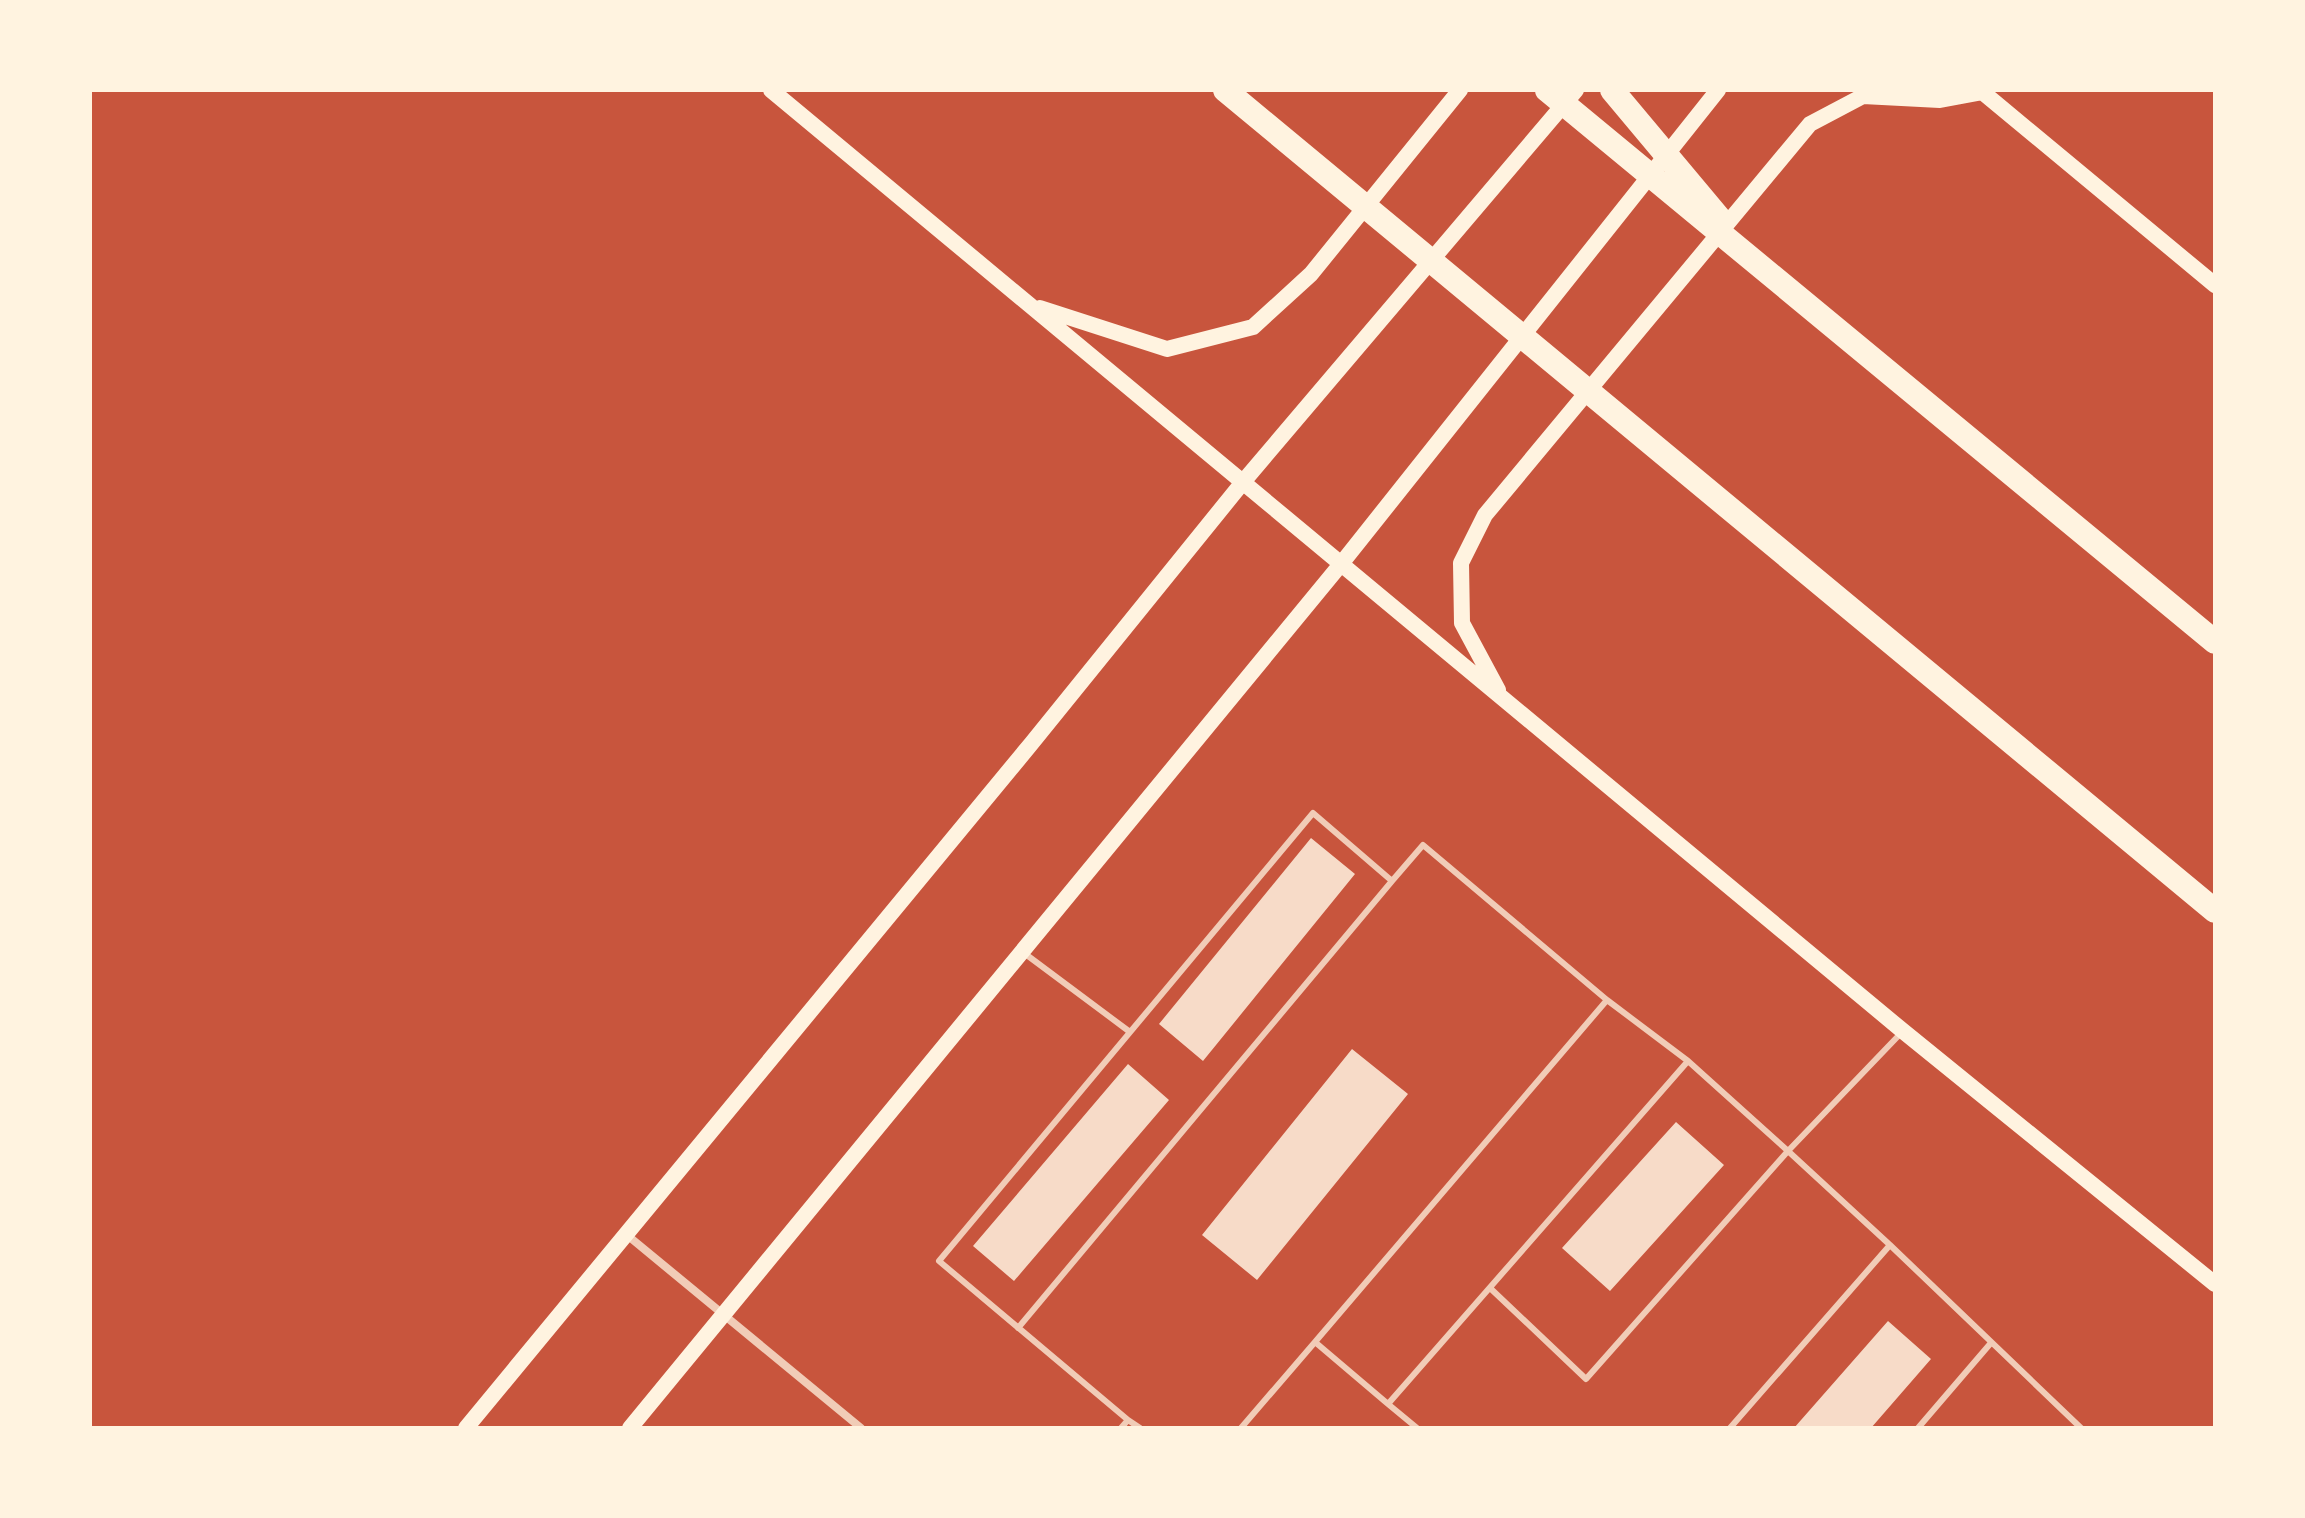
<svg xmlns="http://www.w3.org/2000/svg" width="2305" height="1518" font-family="'DM Sans',sans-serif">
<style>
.building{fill:#f7dbc8}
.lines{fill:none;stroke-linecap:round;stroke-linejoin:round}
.service{stroke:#f1ccb7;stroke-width:6}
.minor{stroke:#f1ccb7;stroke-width:8}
.secondary{stroke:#fff3e0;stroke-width:16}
.motorway{stroke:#fff3e0;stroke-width:24}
</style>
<rect width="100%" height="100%" fill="#c8553d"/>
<path class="building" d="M1311,838L1355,874L1203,1061L1159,1024Z
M1352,1049L1408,1094L1257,1280L1202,1235Z
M1128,1064L1169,1100L1014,1281L973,1246Z
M1676,1122L1724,1165L1610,1291L1562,1248Z
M1888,1321L1931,1359L1871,1428H1794Z"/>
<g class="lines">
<path class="service" d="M1392,881L1423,845L1607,1000L1688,1061
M1024,953L1130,1032
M1490,1288L1586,1379L1788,1151L1890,1245
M1018,1328L1392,881L1313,813L939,1261L1128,1420L1121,1428
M1388,1404L1315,1342L1607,1000
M1128,1420L1140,1428
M1241,1428L1315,1342
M1417,1428L1388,1404L1688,1061L1788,1151L1903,1031
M1730,1428L1890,1245L2081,1428
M1918,1428L1990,1344"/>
<path class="minor" d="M627,1235L861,1428"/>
<path class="secondary" d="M771,90L1903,1031L2215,1284
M1980,90L2215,285
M1040,308L1167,349L1253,327L1311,274L1460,90
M1498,690L1462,623L1461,563L1485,515L1810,124L1863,96L1940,100L1983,92
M466,1428L1031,744L1243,482L1576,90
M630,1428L1341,564L1718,90"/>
<path class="motorway" d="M1225,90L2215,911
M1547,90L2215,642
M1612,90L1720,219"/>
</g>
<rect width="2305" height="1518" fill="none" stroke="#fff3e0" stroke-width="184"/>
</svg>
